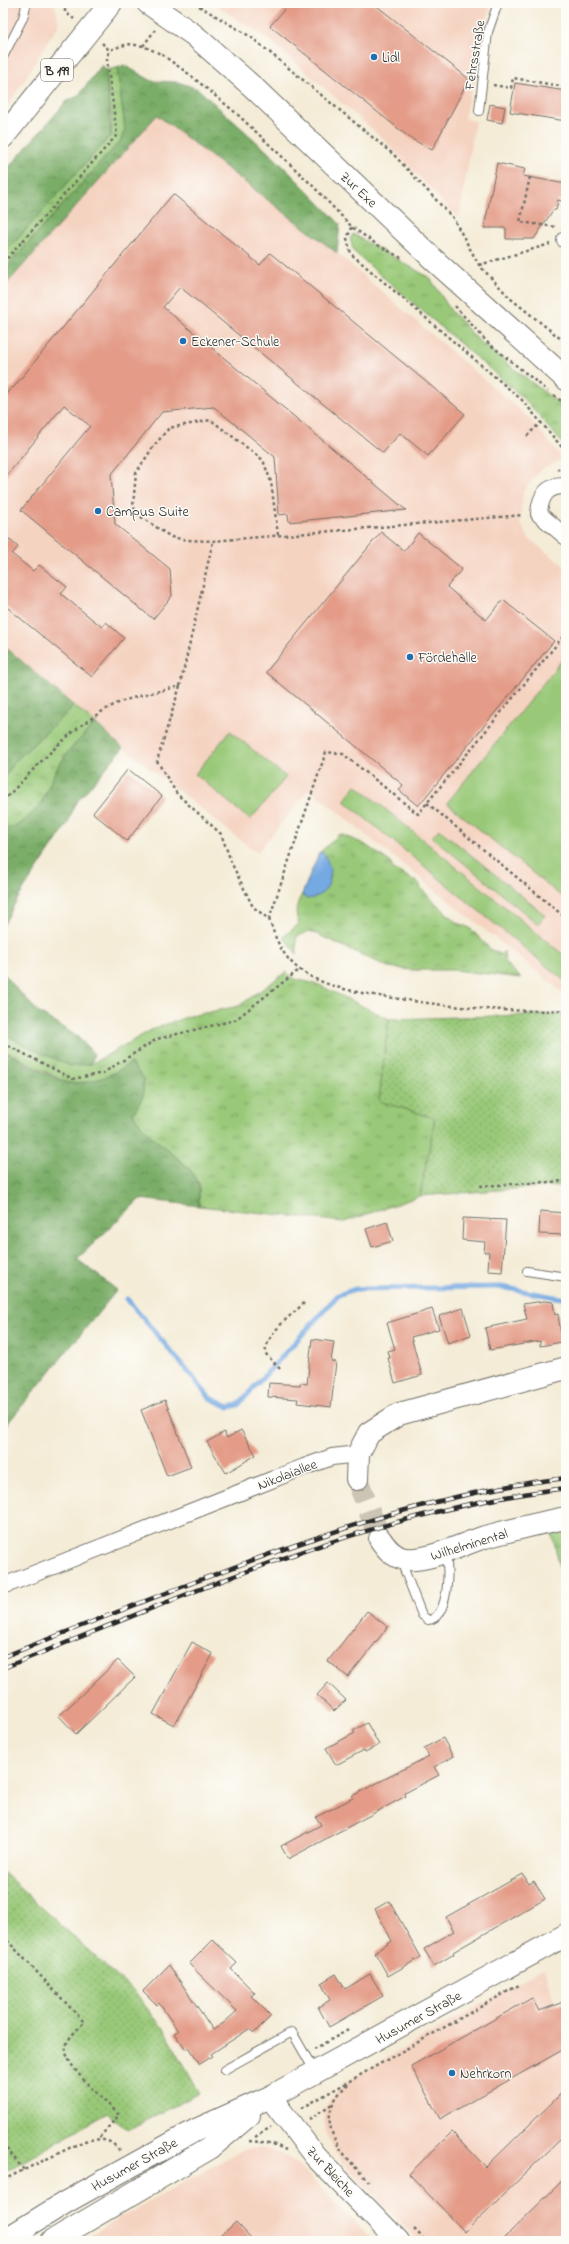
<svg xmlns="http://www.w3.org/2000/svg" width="569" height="2244" font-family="'Indie Flower',sans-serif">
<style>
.built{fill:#f5d3c1}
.grass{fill:url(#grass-tufts);stroke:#627a52}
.forest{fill:url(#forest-crowns);stroke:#526c4a}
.park{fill:url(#park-dots);stroke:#627a52}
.pitch{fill:#99c978;stroke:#627a52}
.water{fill:#75a9e2;stroke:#506a86}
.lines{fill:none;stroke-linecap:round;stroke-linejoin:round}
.stream{stroke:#75a9e2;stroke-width:5}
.building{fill:#e49c88}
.secondary-tunnel{stroke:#ccc5b5;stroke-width:22;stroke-dasharray:22 11;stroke-linecap:butt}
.lane-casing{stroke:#716f67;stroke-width:10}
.street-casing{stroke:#716f67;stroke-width:18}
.secondary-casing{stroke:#716f67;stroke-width:24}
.highway-casing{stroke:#716f67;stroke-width:24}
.path{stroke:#716f67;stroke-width:2.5;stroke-dasharray:3 3;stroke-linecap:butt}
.lane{stroke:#fff;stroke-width:8}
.street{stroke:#fff;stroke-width:16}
.secondary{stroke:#fff;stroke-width:22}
.highway{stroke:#fff;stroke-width:22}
.rail-casing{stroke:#2b2b2b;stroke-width:4.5}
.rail{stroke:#fdfcf7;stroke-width:3;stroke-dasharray:9;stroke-linecap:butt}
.poi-dot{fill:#1f6fb2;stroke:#fdfcf7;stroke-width:1.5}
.labels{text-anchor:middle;stroke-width:3;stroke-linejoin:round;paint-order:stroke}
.shield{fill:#fdfcf7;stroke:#6a6a68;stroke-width:1}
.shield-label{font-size:13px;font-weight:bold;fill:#2b2b2b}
.street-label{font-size:14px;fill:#2b2b2b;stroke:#fdfcf7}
.poi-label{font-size:14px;fill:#2b2b2b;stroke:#fdfcf7;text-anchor:start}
</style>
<defs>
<pattern id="grass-tufts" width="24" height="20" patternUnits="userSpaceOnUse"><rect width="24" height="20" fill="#99c978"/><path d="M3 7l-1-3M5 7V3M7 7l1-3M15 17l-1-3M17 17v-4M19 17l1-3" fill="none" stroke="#7da363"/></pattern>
<pattern id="forest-crowns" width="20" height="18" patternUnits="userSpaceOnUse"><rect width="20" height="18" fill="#7aad68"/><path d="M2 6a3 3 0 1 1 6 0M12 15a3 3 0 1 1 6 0" fill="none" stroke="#648d56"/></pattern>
<pattern id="park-dots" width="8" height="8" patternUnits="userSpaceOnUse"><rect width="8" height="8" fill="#99c978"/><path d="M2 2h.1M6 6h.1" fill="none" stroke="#7da363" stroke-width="1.8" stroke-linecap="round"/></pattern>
</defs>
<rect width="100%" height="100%" fill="#fdfcf7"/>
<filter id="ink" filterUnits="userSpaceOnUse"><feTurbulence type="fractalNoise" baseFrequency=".025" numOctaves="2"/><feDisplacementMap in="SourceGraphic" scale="8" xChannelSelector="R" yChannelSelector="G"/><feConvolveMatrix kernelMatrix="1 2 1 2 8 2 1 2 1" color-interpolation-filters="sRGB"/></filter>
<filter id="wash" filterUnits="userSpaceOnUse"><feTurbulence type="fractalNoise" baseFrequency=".012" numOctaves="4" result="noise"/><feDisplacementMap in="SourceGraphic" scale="16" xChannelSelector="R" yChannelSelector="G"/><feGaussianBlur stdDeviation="0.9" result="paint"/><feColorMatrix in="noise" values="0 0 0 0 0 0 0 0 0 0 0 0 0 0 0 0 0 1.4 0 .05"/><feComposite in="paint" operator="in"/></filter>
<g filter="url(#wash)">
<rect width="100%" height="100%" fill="#f4ecd7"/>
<path class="built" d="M3,3H55L59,24L3,114Z
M213,3H492L464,118L475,121L459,219L385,141L271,41Z
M157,115L337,253L529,418L563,459L541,470L523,491L520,522L529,539L566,567V995L309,789L257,853L119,744L3,645V288Z
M544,1968L566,2038V2241H419L342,2163L326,2135L323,2110L342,2084Z
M259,2148L280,2152L298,2165L374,2241H79L242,2150Z"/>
<path class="grass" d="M117,68L125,128L121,140L3,271V255L111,135L112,124L106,70Z
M353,234L430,278L451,311L480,342L566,409V447L521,396L354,252L350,239Z
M74,706L95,723L67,753L55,772L41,804L23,822L3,831V780L14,762Z
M340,834L364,844L390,862L393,869L419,883L421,889L456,922L470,928L490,949L501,955L504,951L505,963L521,978L454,970H411L388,967L310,931L296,937L297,954L283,937L299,924C294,912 296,905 302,894L304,897L322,852L319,853Z
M286,972L294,979L317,984L389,1019L379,1101L435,1118L420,1196L344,1222L199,1206V1184L188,1167L151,1136L133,1115L143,1096L131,1064L111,1076L88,1082L68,1083L3,1050V1033L22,1044L91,1064L155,1028L190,1016L239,1006Z
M566,1531V1595L552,1533Z"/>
<path class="forest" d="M102,65L106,70L111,135L3,255V174L66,102L78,96Z
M124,65L152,81L178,82L198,89L280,163L340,224L337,253L157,115L3,288V271L121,140L125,128L117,68Z
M3,645L74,706L14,762L3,780Z
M95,723L123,748L75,804L68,823L18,898L3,926V831L23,822L41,804L55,772L67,753Z
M3,971L7,978L38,1012L78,1037L94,1054L91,1064L70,1066L22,1044L3,1033Z
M3,1050C15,1057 59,1082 70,1083C93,1084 112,1075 131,1063L144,1079L143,1096L133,1115L151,1136L188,1167L199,1184V1206L140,1199L77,1259L117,1290L3,1429Z"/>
<path class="park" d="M566,1014V1185L420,1196L435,1118L379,1101L389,1019Z
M3,1872L135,1993L165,2031L200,2093L127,2130L107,2113L3,2173Z"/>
<path class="pitch" d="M566,655V890L561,896L447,803Z
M230,731L286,777L250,820L195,774Z
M356,785L566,957V982L344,801Z
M439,829L545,915L538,924L432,837Z"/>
<path class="water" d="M322,852C326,855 327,859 328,863C335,880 326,898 306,899L302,894L319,853Z"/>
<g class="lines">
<path class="stream" d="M127,1299L210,1398L229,1407L238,1405L338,1295L355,1289L501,1287L566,1299"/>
</g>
<g id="blocks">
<path class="building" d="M290,3H373L469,79L432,150L410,138L270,26Z
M515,83L566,91V121L510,112Z
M490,104L505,107L502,123L487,120Z
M497,163L525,169L523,176L566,184V202L558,200L556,210H553L534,239H506V228H484Z
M173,194L260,265L270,253L465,414L428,456L400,433L383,453L180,287L163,307L406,510L289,522L288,514L279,515L275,457L214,407L162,412L111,475L115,524L170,569L172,596L153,619L21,510L90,426L64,405L3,480V398L12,387L13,388Z
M381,532L404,551L418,533L462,569L447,587L486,620L503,600L554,641L418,806L399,790L403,785L266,672Z
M3,534L18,547L12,554L33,571L39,565L67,587L61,594L102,627L106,622L124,638L92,677L3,604Z
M128,769L162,796L127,841L93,813Z
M540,1211L566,1213V1235L539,1234Z
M463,1218L506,1220L502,1272L488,1271L489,1252H484L485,1242L462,1240Z
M387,1222L393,1241L372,1247L366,1229Z
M544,1301L553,1302L555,1315L558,1314L562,1342L540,1346V1341L490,1350L485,1328L527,1319L523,1304Z
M463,1308L471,1335L448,1343L439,1316Z
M432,1309L439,1329L411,1337L422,1375L395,1383L388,1358H390L388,1351L395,1349L387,1323Z
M312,1339L334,1342L331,1361L336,1362L331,1407L297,1403L298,1399L268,1397L269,1383L300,1385V1383L307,1384Z
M165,1400L191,1467L167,1476L141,1410Z
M241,1430L256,1455L226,1473L207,1442L224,1432L227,1438Z
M367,1611L388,1627L348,1677L328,1661Z
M192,1642L213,1654L174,1725L153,1714Z
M118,1660L135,1677L76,1734L59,1716Z
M328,1683L346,1700L334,1711L317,1695Z
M367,1723L379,1745L365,1752L364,1750L336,1765L326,1748L355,1733L353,1731Z
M443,1738L453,1757L434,1767L439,1775L405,1793L406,1796L288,1859L281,1846L321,1825L316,1817L353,1798L352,1796L429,1756L424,1748Z
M523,1874L529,1884L534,1881L545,1899L453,1952L454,1954L434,1966L424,1949L454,1931L446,1917Z
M389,1901L421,1957L388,1976L375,1953L392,1941L375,1909Z
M213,1940L237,1963L231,1969L255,1993L251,1996L271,2016L254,2033L249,2029L211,2054L213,2056L200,2064L189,2047L185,2049L174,2033L178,2031L159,2003L157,2005L143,1991L169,1965L213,2030L225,2022L237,2011L189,1964Z
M336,1974L345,1989L370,1974L383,1996L329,2027L318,2007L330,2000L321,1983Z
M532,1998L539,2011L566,2001V2048L440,2119L411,2066Z
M566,2089V2134L465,2232L409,2174L452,2132L486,2167Z
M566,2177V2241H501Z
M236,2222L254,2241H215Z"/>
</g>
</g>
<g filter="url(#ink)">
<use href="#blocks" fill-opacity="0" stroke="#716f67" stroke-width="1"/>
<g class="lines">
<path class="secondary-tunnel" d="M357,1479L380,1539"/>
<g class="lane-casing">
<path id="lane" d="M3,57L23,18L26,6L24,3
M479,111L488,32L498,3
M527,1271L566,1277
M404,1560V1569L422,1615L428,1620C449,1618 450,1568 445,1553
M224,2070L292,2032L315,2072"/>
</g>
<g class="street-casing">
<path id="street" d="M565,240H566
M566,486C547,485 540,496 539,514L566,537
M3,1586L304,1467L332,1457L358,1454"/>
</g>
<g class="secondary-casing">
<path id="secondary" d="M148,3L194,35L254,88L434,260L566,379
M357,1479L358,1454L369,1433L399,1414L566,1368
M380,1539C386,1548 393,1557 405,1559C428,1562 462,1544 485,1537C512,1530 539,1523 566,1518
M270,2097L315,2156L398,2241
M3,2241L66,2202L196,2130L270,2097L566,1935
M52,2241L210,2148L249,2115"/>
</g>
<g class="highway-casing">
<path id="highway" d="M3,137L111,3"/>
</g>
<path class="path" d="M65,3V12L74,19
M194,3L251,37L394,155L453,218L479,265L511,299L566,343
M102,43L109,50L128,44L143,46L161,54L189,74L236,113L311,184L352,227L376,244L403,259
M143,46L155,30
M493,85L511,88L513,78L566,87
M530,177L520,222L556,227
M352,227L347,238L351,254L522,400L566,452
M3,263L117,135L107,60L109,50
M479,265L550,244
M455,306L487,342L548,391
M554,395L566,405
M527,436L541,422
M557,470L566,463
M278,535L271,482L263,460L211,420L169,428L153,447L136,473L133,506L138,515L171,537L187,540L213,541L523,515
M180,686L157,761L177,794L221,834L232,864L253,907L269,919L326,752L343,754L418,814L566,633
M3,801C38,765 79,717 126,700C143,694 162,691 180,686L213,541
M427,803L566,918
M269,919C276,940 282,956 300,970C327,989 362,993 393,998C450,1007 509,1013 566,1010
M3,1043L73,1079L103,1073L157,1039L235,1020L300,969
M480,1186L566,1181
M280,1369L265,1353C268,1331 290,1317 304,1303
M3,1936L84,2022C78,2029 68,2037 66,2047C62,2065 107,2102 119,2115L98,2139
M314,2049L350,2029
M348,2084C308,2121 342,2153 369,2182
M302,2108L519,1985
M309,2119L332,2104
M255,2137L271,2127
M249,2141L271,2143L286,2150
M3,2144L24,2170
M3,2180L84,2141C99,2138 112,2138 120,2152
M414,2229L426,2241"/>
<use href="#lane" class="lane"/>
<use href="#street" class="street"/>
<use href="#secondary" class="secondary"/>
<use href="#highway" class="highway"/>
<g class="rail-casing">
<path id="rail" d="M3,1657C84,1625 164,1593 245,1563C349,1525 455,1490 566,1478
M3,1668C186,1596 369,1511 566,1488"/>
</g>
<use href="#rail" class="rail"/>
</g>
</g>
<g class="poi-dot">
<circle cx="374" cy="57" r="4"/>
<circle cx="183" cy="341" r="4"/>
<circle cx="98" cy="511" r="4"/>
<circle cx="410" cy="657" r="4"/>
<circle cx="452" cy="2073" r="4"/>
</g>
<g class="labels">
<rect class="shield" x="41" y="59" width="32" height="22" rx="3"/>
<g class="shield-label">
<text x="57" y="75">B 199</text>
</g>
<g class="street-label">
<text transform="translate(474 55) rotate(-81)" y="5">Fehrsstraße</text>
<text transform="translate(359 189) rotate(43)" y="5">Zur Exe</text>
<text transform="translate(287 1474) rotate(-21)" y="5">Nikolaiallee</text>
<text transform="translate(469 1544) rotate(-17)" y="5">Wilhelminental</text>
<text transform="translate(418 2017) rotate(-29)" y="5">Husumer Straße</text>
<text transform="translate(134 2164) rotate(-29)" y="5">Husumer Straße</text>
<text transform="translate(331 2171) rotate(47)" y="5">Zur Bleiche</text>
</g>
<g class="poi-label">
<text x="382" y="62">Lidl</text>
<text x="191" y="346">Eckener-Schule</text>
<text x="106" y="516">Campus Suite</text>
<text x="418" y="662">Fördehalle</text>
<text x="460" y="2078">Nehrkorn</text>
</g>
</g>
<rect width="569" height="2244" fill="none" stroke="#fdfcf7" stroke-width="16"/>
</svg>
